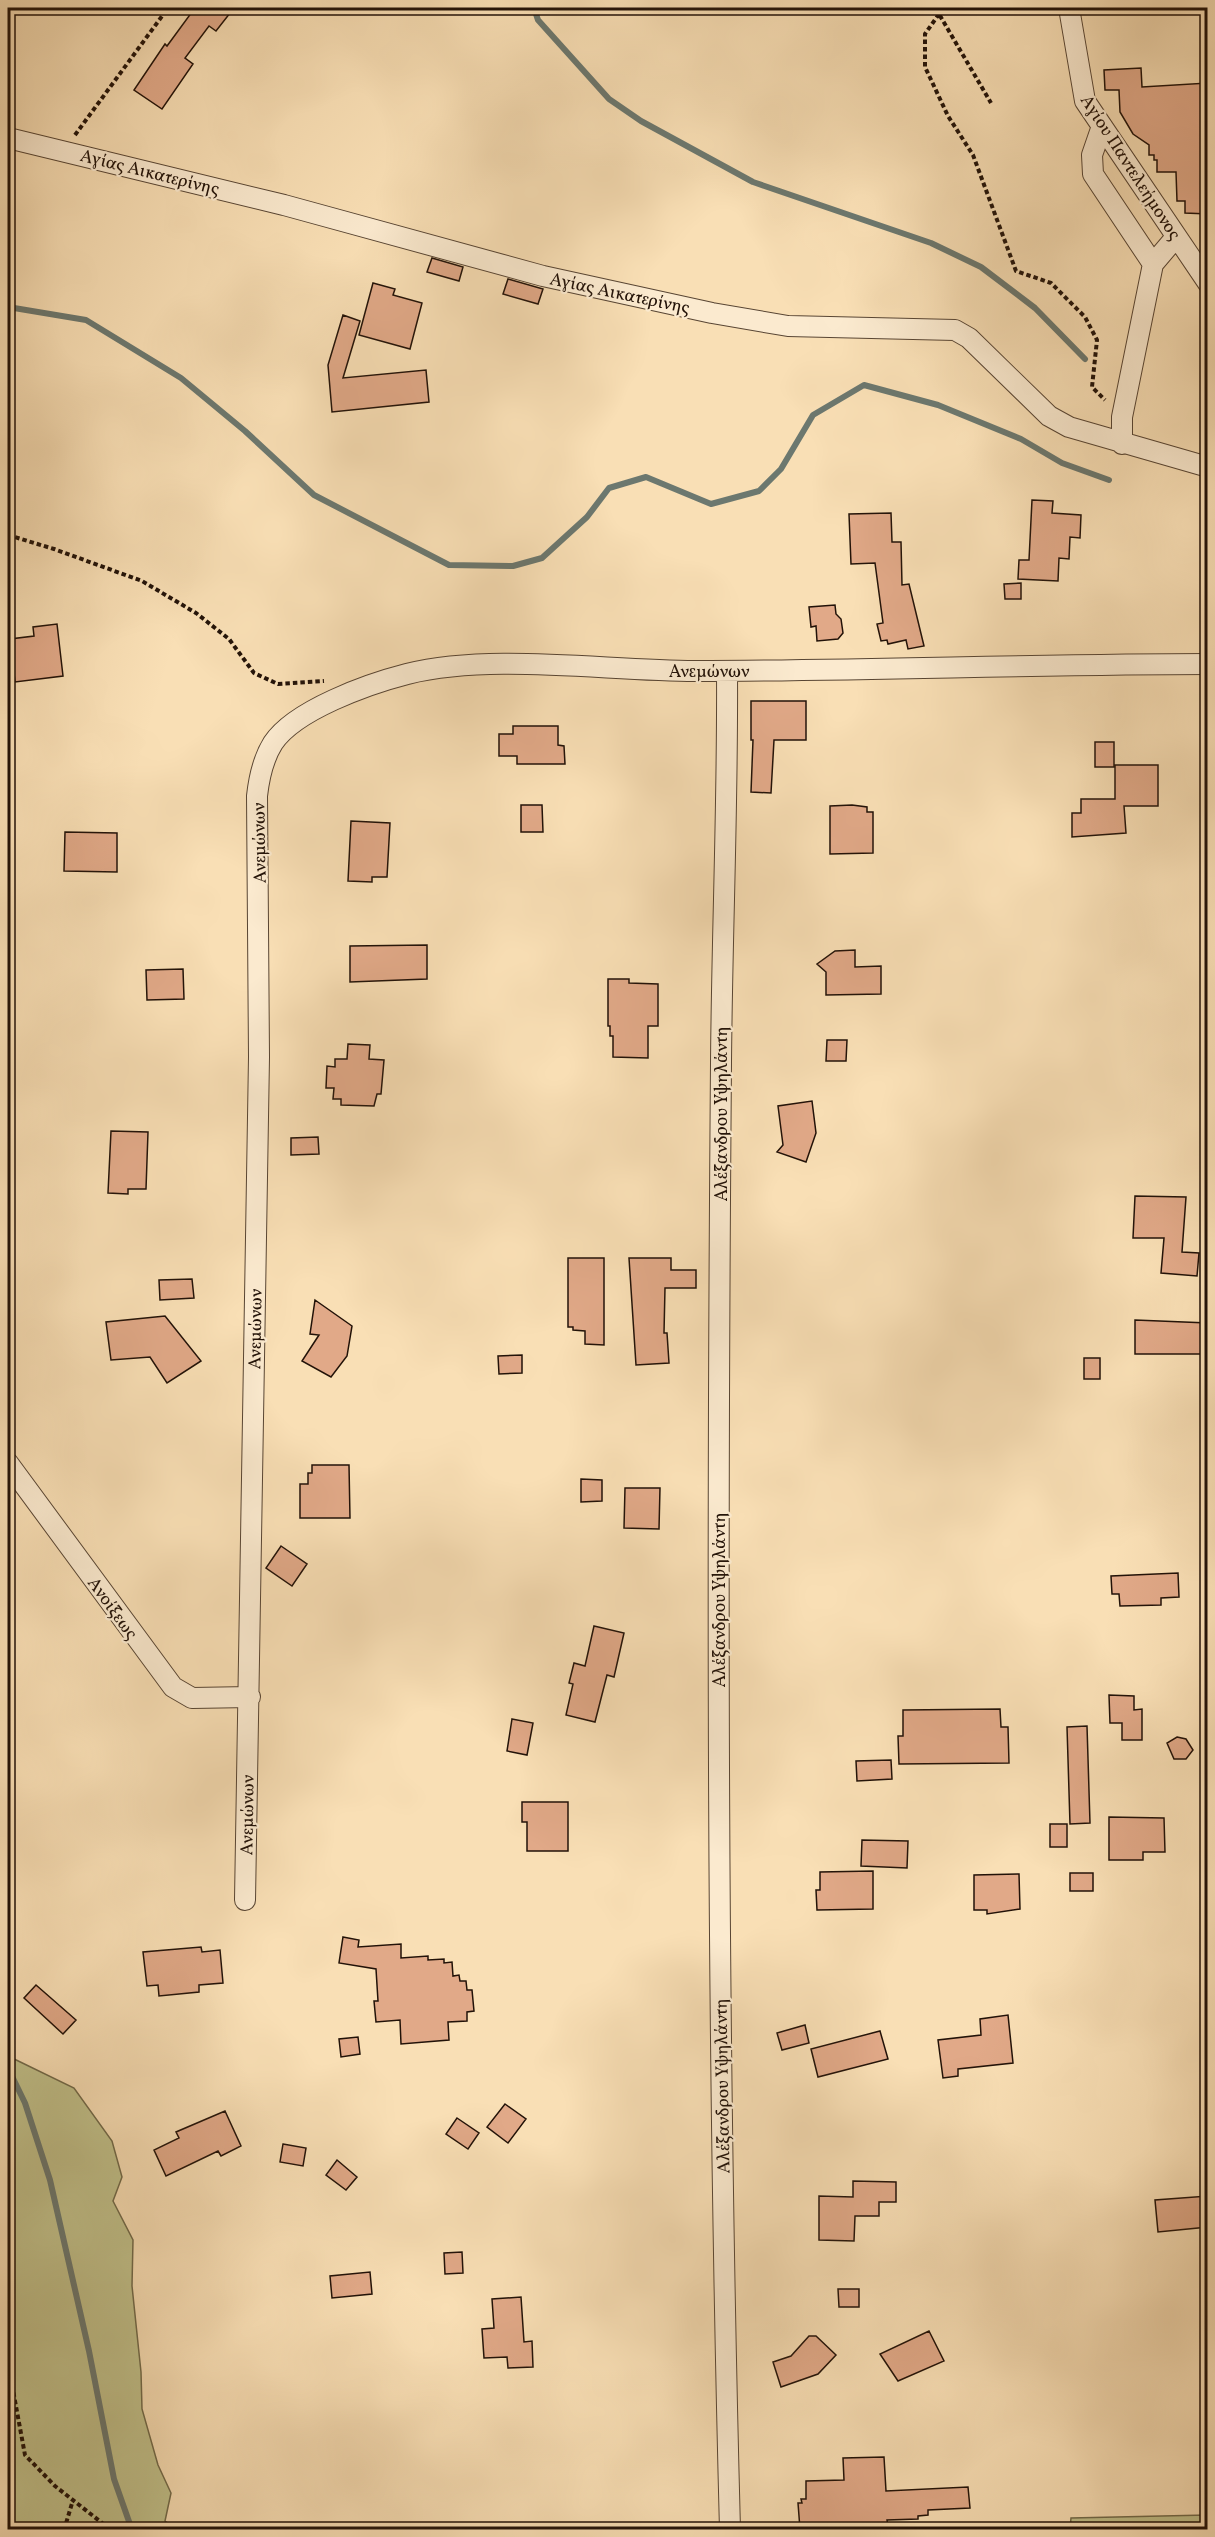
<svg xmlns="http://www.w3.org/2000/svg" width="1215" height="2537" font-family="Vollkorn,serif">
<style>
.green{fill:#c1c18b;stroke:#726a4a;stroke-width:1.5}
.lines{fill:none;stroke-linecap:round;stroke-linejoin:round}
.stream{stroke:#6c786f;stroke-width:6}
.building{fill:#e1a988;stroke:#221208;stroke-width:1.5}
.minor-casing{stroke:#584533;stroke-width:22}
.path{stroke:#221208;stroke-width:4;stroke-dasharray:4.5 3;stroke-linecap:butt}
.minor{stroke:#fbeacf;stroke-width:20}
.labels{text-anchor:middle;stroke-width:4.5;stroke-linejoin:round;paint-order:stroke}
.street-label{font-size:18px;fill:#221208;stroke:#fbeacf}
</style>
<rect width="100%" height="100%" fill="#f9dfb5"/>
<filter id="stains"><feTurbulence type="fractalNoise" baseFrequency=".00333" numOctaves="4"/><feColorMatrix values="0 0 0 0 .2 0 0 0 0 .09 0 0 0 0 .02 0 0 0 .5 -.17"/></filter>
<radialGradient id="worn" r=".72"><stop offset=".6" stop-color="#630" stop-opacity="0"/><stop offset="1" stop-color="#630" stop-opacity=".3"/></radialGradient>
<path class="green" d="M8,2056L74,2088L112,2141L122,2177L113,2201L133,2240L132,2286L141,2372L142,2409L158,2465L171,2493L165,2521L176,2529H8Z
M1207,2515V2529H1070L1071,2518Z"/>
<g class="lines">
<path class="stream" d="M534,8L538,20L609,99L641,121L753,182L931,243L981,267L1035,308L1085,359
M8,307L86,320L181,378L245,431L314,495L449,565L513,566L542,558L587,517L609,488L646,477L711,504L759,491L781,469L813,415L864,385L938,405L1021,439L1062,463L1109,480
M8,2068L25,2103L50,2180L89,2351L114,2479L132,2530
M8,2522L22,2530"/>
</g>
<path class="building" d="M186,8H234L216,31L209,26L185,58L193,64L162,109L134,90L165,44L167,46L192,12Z
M1141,68L1142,87L1208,83V122H1205L1208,214L1185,213V201H1177L1176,172H1157V160H1154V155H1149V145L1133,134L1120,112L1119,90H1105L1104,70Z
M432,258L463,267L459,281L427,272Z
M508,279L543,289L538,304L503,294Z
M373,283L395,289L393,295L422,303L410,349L359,335Z
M343,315L360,321L343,378L426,370L429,402L332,412L328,365Z
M1032,500L1053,501L1052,513L1081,515L1080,538L1070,537L1069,559L1059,558L1058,581L1018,579L1019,560H1029Z
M891,513L892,542H901L902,585L909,584L924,646L908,649L906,640L888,644L887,640L881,641L877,624L883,623L875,563L851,564L849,514Z
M1021,583V599H1005L1004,584Z
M835,605L836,614L841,619L843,633L838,639L817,641L816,626L811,627L809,607Z
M57,624L63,676L15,682L10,639L34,636L33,627Z
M751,701H806V740H774L771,793L751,792L753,740H751Z
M513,726H558V745L564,746L565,764H517V756H499V734H513Z
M1095,742H1114V767H1095Z
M1115,765H1158V806H1124L1126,833L1072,837V813H1081V799H1115Z
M521,805H542L543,832H521Z
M852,805L867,807V812H873V853L830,854V806Z
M351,821L390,823L387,877H372V882L348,881Z
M65,832L117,833V872L64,871Z
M427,945V979L350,982V946Z
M855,950V967L881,966V994L826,995V972L817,964L835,951Z
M183,969L184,999L147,1000L146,970Z
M608,979H629V983L658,984V1026H648V1058L613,1057V1036H610V1026H608Z
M827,1040H847L846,1061H826Z
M348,1044L370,1045L369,1059L384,1060L381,1094H377L374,1106L341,1105V1099H333L334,1088H326L327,1066L335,1067V1059H347Z
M812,1101L816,1133L806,1162L777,1152L783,1145L778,1106Z
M111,1131L148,1132L146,1189H128V1194L108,1193Z
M318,1137L319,1154L291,1155V1138Z
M1135,1196L1186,1197L1182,1252L1199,1253L1197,1276L1161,1273L1164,1238H1133Z
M568,1258H604V1345L585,1344V1331L573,1330V1327H568Z
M629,1258H671V1270H696V1288H665L664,1333H667L669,1363L636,1365Z
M192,1279L194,1298L160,1300L159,1280Z
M315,1300L352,1326L347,1356L331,1377L302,1361L319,1335L310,1334Z
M165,1316L201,1361L167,1383L150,1357L111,1360L106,1322Z
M1135,1320L1208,1323V1354H1135Z
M522,1355V1373L499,1374L498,1356Z
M1084,1358H1100V1379H1084Z
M312,1465H349L350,1518H300V1484H308V1473H312Z
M581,1479L602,1480V1501L581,1502Z
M625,1488H660L659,1529L624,1528Z
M281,1546L307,1564L292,1586L266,1568Z
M1178,1573L1179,1597L1161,1598V1605L1120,1606L1119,1594H1112L1111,1576Z
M594,1626L624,1633L614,1677L607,1675L595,1722L566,1715L573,1684L569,1683L574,1663L585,1666Z
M1109,1695L1134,1696V1710L1142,1709V1740H1122V1723H1110Z
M1000,1709L1001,1727H1008L1009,1763L899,1764L898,1736H903V1710Z
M512,1719L533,1723L527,1755L507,1751Z
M1087,1726L1090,1823L1070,1824L1067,1727Z
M1177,1737L1186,1739L1193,1750L1186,1759H1174L1167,1743Z
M891,1760L892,1779L857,1781L856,1761Z
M522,1802H568V1851H527V1822H522Z
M1109,1817L1164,1818L1165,1852H1143V1860H1109Z
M1050,1824H1067V1847H1050Z
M862,1840L908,1841L907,1868L861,1866Z
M873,1871V1909L817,1910L816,1890H820V1872Z
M1070,1873H1093V1891H1070Z
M1019,1874L1020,1909L987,1914V1910H974V1875Z
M343,1937L359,1940L358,1947L401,1944V1958L428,1956V1960L444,1959V1963L452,1962L453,1976L459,1975L460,1981H466L467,1990H472L474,2011L467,2012V2021L448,2022L449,2040L401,2044L400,2020L376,2022L374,2001H378L376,1969L339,1963Z
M201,1947L202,1952L220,1950L223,1983L199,1985V1992L159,1996L158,1985L147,1986L143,1952Z
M36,1985L76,2020L63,2034L24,1998Z
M1008,2015L1013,2063L958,2069V2076L943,2078L938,2040L981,2035L980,2019Z
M805,2025L809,2043L782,2050L777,2033Z
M880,2031L888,2059L818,2077L811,2049Z
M358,2037L360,2054L341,2057L339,2039Z
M505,2104L526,2119L508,2143L487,2127Z
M225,2111L241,2146L221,2156L218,2151L166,2176L154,2150L179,2138L176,2132Z
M457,2118L479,2133L468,2149L446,2134Z
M283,2144L306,2148L303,2166L280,2162Z
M337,2160L357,2177L346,2190L326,2175Z
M853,2181L896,2182V2202H879V2216H855L854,2241L819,2240V2196L853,2197Z
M1208,2196V2227L1158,2232L1155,2200Z
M462,2252L463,2273L445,2274L444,2253Z
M370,2272L372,2294L332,2298L330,2276Z
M838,2289H859V2307H839Z
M521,2297L524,2342L532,2341L533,2367L508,2368L507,2357L484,2358L482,2329L494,2328L492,2299Z
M929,2331L944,2361L898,2381L880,2354Z
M809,2336H816L836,2355L818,2374L781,2387L773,2362L791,2356Z
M884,2457L886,2491L968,2487L970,2508L928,2510V2515L918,2516V2519L887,2520L888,2526L800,2529L798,2503H802L801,2499H806V2481L844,2480L843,2458Z"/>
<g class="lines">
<g class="minor-casing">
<path id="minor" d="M1069,8L1085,101L1208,283
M1102,126L1092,155L1093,174L1153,264
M8,138L284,205L543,276L712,313L788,326L955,330L969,338L1049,416L1069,427L1208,467
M1122,444V417L1153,264L1176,237
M727,671C728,802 722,932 721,1063C717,1552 717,2041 730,2530
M8,1463L173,1687L192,1698L250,1697
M245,1900L259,1057L257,796C259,778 263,759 273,743C295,710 368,684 407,674C493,653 605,671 695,671C866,671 1037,664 1208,664"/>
</g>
<path class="path" d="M951,8L939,14L991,103
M939,14L925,34V67L948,116L973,155L1016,271L1051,283L1085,317L1097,340L1092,387L1105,400
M75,135L168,8
M8,535L54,549L142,581L196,613L229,639L254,673L278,684L324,681
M8,2363L25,2455L55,2486L111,2530
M64,2530L73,2500"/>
<use href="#minor" class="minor"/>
</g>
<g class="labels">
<g class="street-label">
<text transform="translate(1131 167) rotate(57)" y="6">Αγίου Παντελεήμονος</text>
<text transform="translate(150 172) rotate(14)" y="6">Αγίας Αικατερίνης</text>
<text transform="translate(620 293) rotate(12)" y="6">Αγίας Αικατερίνης</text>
<text x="709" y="677">Ανεμώνων</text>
<text transform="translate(259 843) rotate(-91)" y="6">Ανεμώνων</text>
<text transform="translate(721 1114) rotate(-90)" y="6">Αλέξανδρου Υψηλάντη</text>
<text transform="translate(255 1329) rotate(-89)" y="6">Ανεμώνων</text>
<text transform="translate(719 1600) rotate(-90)" y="6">Αλέξανδρου Υψηλάντη</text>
<text transform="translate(113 1608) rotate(54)" y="6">Ανοίξεως</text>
<text transform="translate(247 1815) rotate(-89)" y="6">Ανεμώνων</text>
<text transform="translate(722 2086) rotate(-91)" y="6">Αλέξανδρου Υψηλάντη</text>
</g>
</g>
<rect width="1215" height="2537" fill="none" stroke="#f9dfb5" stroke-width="30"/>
<rect x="9" y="9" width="1197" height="2519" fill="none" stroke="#221208" stroke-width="3"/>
<rect x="15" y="15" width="1185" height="2507" fill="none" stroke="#221208" stroke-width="1.5"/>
<rect width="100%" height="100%" filter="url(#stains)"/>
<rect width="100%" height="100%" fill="url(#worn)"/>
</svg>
